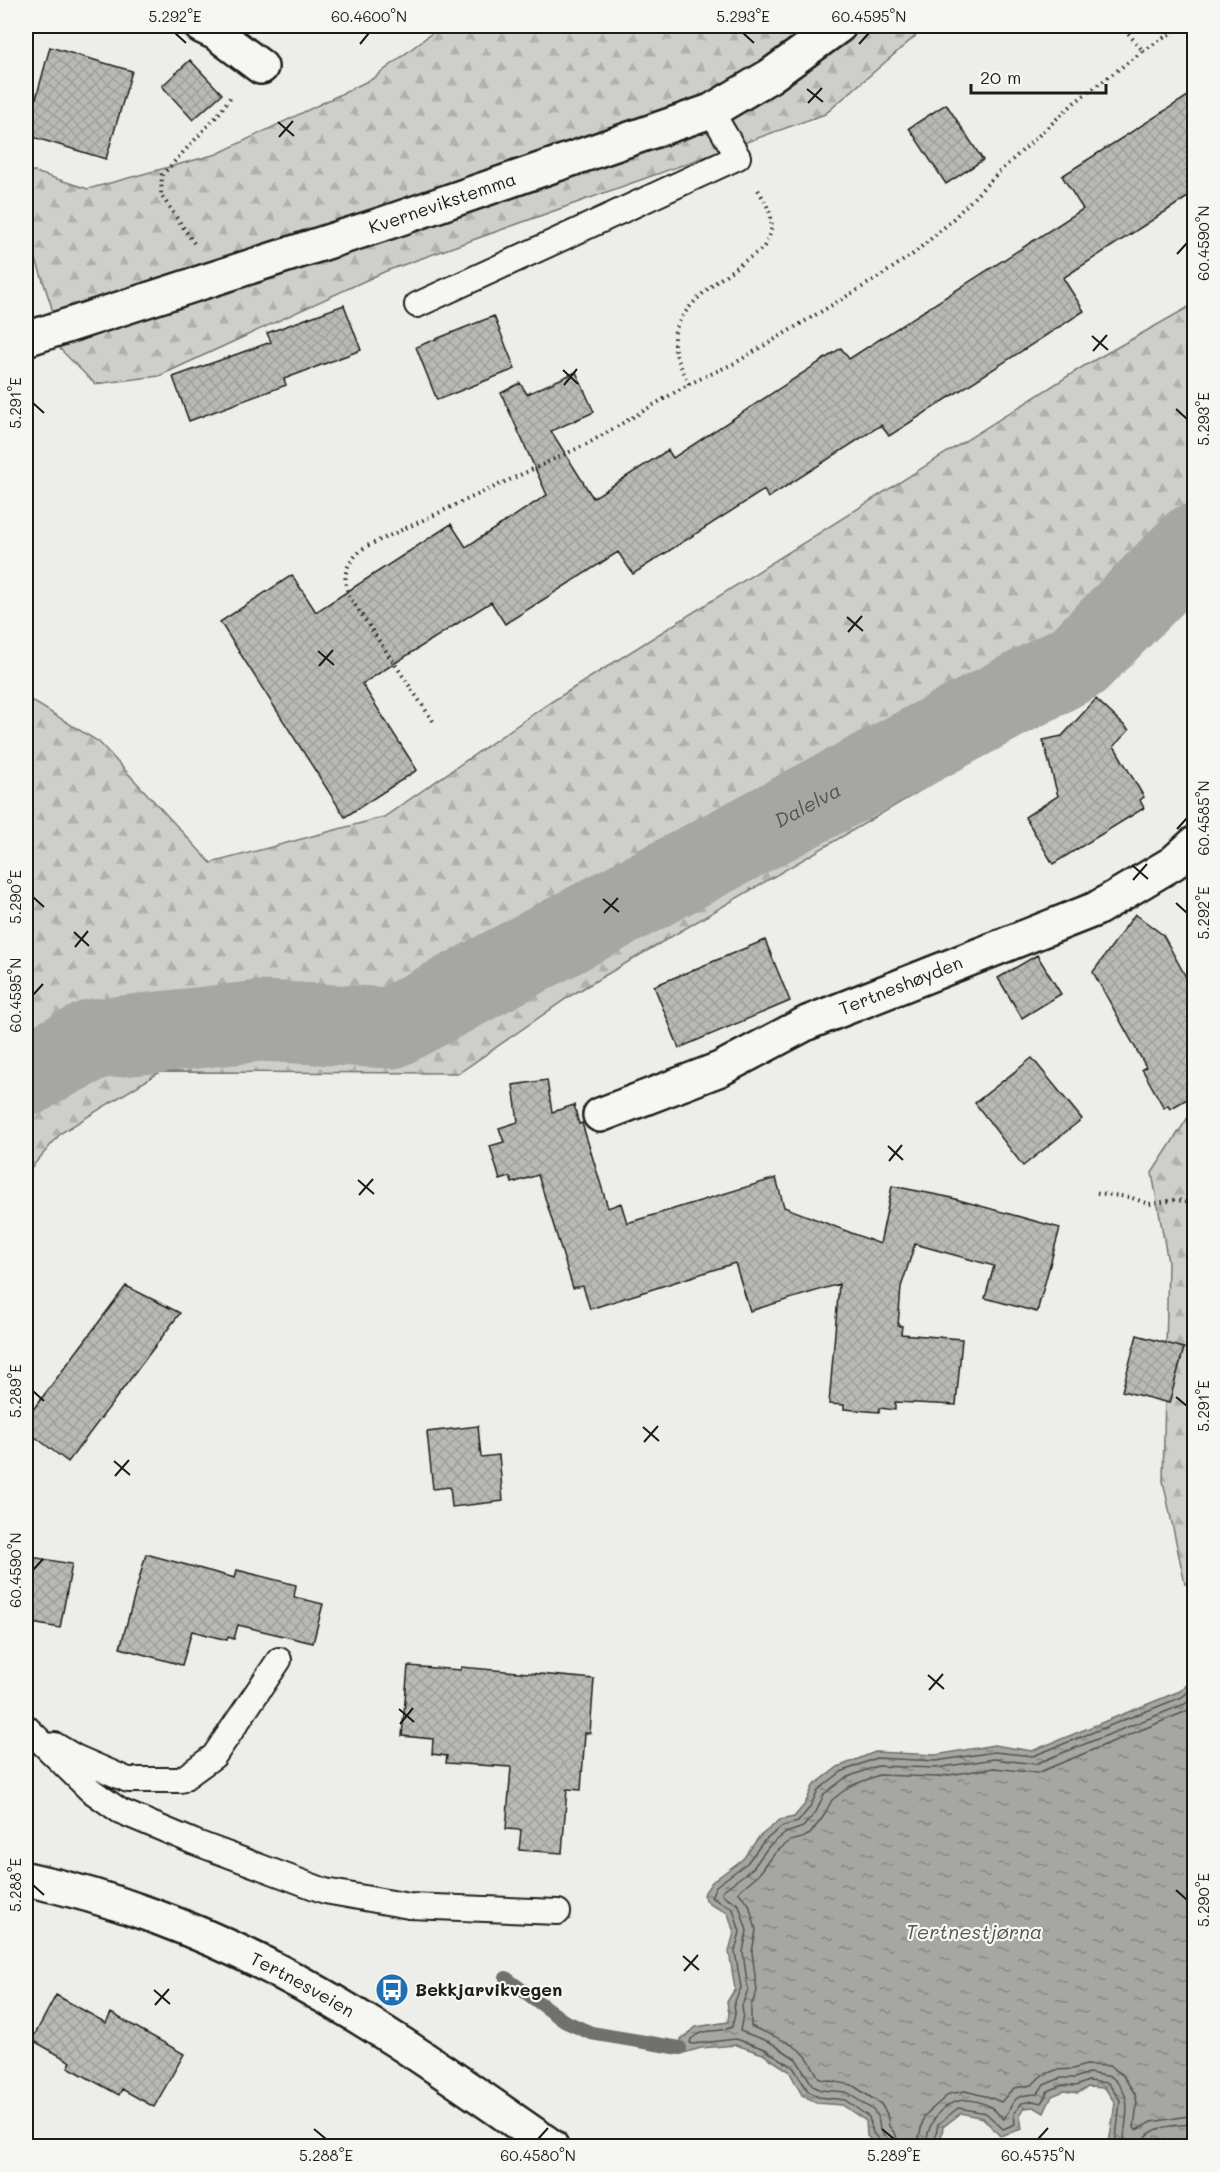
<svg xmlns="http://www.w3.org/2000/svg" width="1220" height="2172" font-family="Mali,sans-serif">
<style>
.forest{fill:url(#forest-firs);stroke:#757574;stroke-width:1.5}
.water{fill:url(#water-ripples);stroke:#6f6f6d;stroke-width:1.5}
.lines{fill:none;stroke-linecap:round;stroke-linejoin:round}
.shore{stroke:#535352;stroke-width:1.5}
.stream{stroke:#6f6f6d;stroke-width:14}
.river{stroke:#a6a6a3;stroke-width:81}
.building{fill:url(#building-cross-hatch);stroke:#1c1c1c;stroke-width:1.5}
.lane-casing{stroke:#1c1c1c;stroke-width:28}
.street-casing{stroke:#1c1c1c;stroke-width:38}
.secondary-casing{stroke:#1c1c1c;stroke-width:38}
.path{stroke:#1c1c1c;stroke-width:4;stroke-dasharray:1.5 4.5;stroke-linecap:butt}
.lane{stroke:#f6f6f2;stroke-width:24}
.street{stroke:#f6f6f2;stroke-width:33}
.secondary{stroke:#f6f6f2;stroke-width:33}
.ticks{fill:none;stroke:#1c1c1c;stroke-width:2}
.labels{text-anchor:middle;stroke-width:4.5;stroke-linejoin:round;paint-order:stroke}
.street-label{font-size:18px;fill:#1c1c1c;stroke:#f6f6f2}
.poi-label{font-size:18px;font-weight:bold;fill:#1c1c1c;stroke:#f6f6f2;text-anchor:start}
.water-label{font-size:20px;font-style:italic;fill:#535352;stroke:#f6f6f2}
.neatline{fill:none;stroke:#1c1c1c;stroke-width:2}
.ticks-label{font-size:15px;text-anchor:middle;fill:#1c1c1c}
</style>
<defs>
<pattern id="forest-firs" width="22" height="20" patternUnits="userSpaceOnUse" patternTransform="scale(1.5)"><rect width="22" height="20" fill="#cececb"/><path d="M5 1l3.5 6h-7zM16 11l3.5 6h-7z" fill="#b0b0ae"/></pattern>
<pattern id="water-ripples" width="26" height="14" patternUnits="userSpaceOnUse" patternTransform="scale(1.5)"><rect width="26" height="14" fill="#a6a6a3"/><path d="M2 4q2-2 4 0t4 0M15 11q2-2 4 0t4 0" fill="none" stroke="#868684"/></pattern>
<pattern id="building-cross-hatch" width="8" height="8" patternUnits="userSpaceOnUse" patternTransform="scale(1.5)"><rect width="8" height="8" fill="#b9b9b6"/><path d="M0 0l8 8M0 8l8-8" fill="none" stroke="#9e9e9c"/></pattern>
</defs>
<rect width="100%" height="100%" fill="#edede9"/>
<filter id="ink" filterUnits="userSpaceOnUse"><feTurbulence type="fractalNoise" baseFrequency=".0167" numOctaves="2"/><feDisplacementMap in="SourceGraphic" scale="12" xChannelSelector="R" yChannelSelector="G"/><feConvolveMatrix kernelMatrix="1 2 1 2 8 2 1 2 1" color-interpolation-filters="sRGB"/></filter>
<g filter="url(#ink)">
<path class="forest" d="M441,26H927L825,114L386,271L159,376L95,384L60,349L51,305L26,229V169L88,189L217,154L374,78Z
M1194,304V583L1024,730L570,996L459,1073L160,1072L61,1133L26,1174V697L99,742L211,863L384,817L548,704L1084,366Z
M1194,1108V1581L1185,1584L1163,1481L1168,1262L1152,1173Z"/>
<path class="water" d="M1194,1679V2137L1139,2146H1114L1109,2143L1115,2103L1105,2088L1088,2087L1078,2093L1064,2091L1052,2096L1044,2113L1034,2107L1024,2108L1020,2115L1022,2129L1000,2136L983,2118L961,2113L943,2127L940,2146H877L867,2136L866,2121L842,2105L816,2103L802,2095L789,2071L763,2054L736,2045L701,2048L684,2053L680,2048L681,2040L696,2027L728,2022L729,2013L727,2002L735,1989L729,1951L734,1933L728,1913L709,1904L703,1895L712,1882L743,1859L759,1837L780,1820L794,1817L805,1804L813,1786L838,1767L875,1752L936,1755L994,1745L1032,1751L1180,1691Z"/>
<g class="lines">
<path class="shore" d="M881,2146L880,2141L873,2133L869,2117L845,2100L818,2097L808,2091L793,2067L765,2049L736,2039L693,2044L690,2043L691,2039C705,2027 717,2034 732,2027L735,2014L734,2003L741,1988L735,1951L740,1932L733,1909L711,1897L716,1886L747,1863L764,1841L783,1826L798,1822L810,1807L818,1790L841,1772L876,1758L936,1761L994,1752L1033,1756L1182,1697L1194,1687
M889,2146L887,2139L880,2130L878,2116L873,2110L846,2092L821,2090L813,2086L796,2059L770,2042L740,2031L743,2014L742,2005L748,1990L743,1952L747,1931L739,1905L723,1895L722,1891L753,1868L769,1846L786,1833L803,1827L816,1812L824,1794L845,1778L877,1766L936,1768L994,1759L1035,1764L1185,1704L1194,1697
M898,2146L896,2135L889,2126L887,2114L881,2104L852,2085L820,2079C815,2072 811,2062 805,2055C790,2040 768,2035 751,2026V2006L757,1991L752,1952L756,1930L749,1904L739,1893L740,1890L759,1874L776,1852L790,1841L802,1838L810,1834L823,1817L832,1800L850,1786L879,1775L936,1777L994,1768L1037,1773L1194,1708
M917,2146L924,2116L949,2094L965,2091L989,2097L1001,2102L1014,2088L1032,2085L1041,2076L1056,2070L1073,2069L1086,2065L1109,2066L1122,2074L1135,2094L1137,2103L1134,2128L1136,2130L1152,2122L1194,2115
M926,2146C928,2112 955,2089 989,2106C995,2109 999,2116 1004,2119C1015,2100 1012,2095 1037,2094L1044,2085L1061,2078H1075L1088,2073L1112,2077C1137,2100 1123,2118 1124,2146
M934,2146L938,2124L958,2108L986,2113L1003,2129L1015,2124L1014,2113L1022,2103L1033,2101L1041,2103L1048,2091L1063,2085L1076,2086L1088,2081L1108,2083L1120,2100L1116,2140L1117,2146
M1143,2146C1144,2125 1178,2125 1194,2124"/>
<path class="stream" d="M506,1978L564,2021L591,2033L680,2048"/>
<path class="river" id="s1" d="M26,1076L38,1068L95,1039L260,1021L391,1028L1078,661L1194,544"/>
</g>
<path class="building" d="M50,47L132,71L106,159L26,135Z
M190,60L222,94L193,120L162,86Z
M1194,92V193L1063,278L1084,311L889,436L881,425L768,498L764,490L633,574L618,552L505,624L491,602L362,684L417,770L345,817L220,622L292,575L316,612L451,524L466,547L547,495L501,393L520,383L527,394L576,372L594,412L551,431L593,498L668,450L673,458L841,348L849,359L1083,209L1062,176Z
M946,104L983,160L946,184L909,128Z
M344,305L361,350L284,379L286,385L189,421L173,377L271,342L267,333Z
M494,316L515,369L437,400L416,347Z
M1096,699L1129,730L1114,746L1144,797L1140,800L1144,808L1053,864L1025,817L1058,796L1043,740L1062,736Z
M1135,914L1163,935L1194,992V1095L1170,1109L1168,1105L1164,1108L1142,1069L1146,1067L1093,972Z
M765,940L790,1001L679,1048L654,986Z
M1037,955L1061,994L1022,1018L998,978Z
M1032,1058L1082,1119L1023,1166L975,1103Z
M547,1080L552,1112L574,1105L579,1124L582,1123L608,1208L621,1203L627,1223L776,1178L784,1207L880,1244L892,1186L948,1197L1060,1228L1037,1312L985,1298L994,1266L915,1244L901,1287L898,1326H902L901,1334L962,1339L956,1405L895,1402V1410L880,1408L879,1412L844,1409V1405L829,1404L839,1284L750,1311L735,1263L590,1309L583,1286L573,1288L538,1175L512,1183L510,1177L500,1180L490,1146L504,1142L499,1128L518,1122L513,1085Z
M126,1286L180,1313L68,1462L26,1430V1419Z
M1137,1335L1184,1348L1169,1403L1122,1391Z
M478,1426L481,1457L499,1455L503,1501L452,1507L450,1487L433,1489L427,1432Z
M146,1554L235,1578L237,1570L296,1585L294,1597L323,1604L313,1643L238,1625L234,1639L228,1637L227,1640L192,1631L182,1665L120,1648Z
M26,1556L72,1564L60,1628L26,1622Z
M408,1666L461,1670V1667L594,1679L590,1733H585L581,1790L567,1789L562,1853L519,1850L521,1830L506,1829L511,1767L446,1763L447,1756L432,1754L433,1739L402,1736Z
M56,1995L106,2023L111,2013L184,2054L154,2107L122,2089L119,2095L68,2067L71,2062L32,2040Z"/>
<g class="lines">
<g class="lane-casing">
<path id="lane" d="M417,305L738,157L711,111
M26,1727L89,1789L120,1811L194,1842L325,1891L409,1906L558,1912
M55,1745L75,1757L128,1780H181L214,1756L279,1660"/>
</g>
<g class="street-casing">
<g id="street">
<path d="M201,26L216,33L261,67"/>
<path id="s2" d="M26,339L386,223L711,111L770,76L839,26"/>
<path id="s3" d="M600,1115L720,1069L807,1023L1096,909L1173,863L1194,844"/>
</g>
</g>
<g class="secondary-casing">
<g id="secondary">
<path id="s4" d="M26,1879C112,1897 202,1931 280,1972C374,2021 464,2086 551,2146"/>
</g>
</g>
<path class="path" d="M1143,51L1182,26
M194,243L161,195L162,175L217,116L232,95
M689,384C684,372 675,357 674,344C670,307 737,268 763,248C779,224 770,210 757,188
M433,721L349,596C341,573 347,562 365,547L589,443L689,384L735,363L879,277L913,254L947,225L998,173L1074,103L1143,51L1122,26
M1097,1193L1129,1197L1149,1204L1175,1200L1194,1202"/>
<use href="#lane" class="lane"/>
<use href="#street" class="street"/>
<use href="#secondary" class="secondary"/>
</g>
</g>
<path class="ticks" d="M175,33L186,43M743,33L754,43M360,44L369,33M859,44L869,33M807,89L823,102M808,103L822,88M278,122L294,136M279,137L293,121M1177,254L1187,243M1092,336L1108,350M1093,351L1107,335M563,370L578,384M564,385L577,369M33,403L44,413M1176,409L1187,419M847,617L863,631M848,632L862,616M318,651L334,665M319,666L333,650M1177,829L1187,818M1132,865L1148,879M1133,880L1147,864M33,897L44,907M603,899L619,912M1176,903L1187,913M604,913L618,898M74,932L89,946M75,947L88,931M33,995L43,984M888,1146L903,1160M889,1161L902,1145M358,1180L374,1194M359,1195L373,1179M33,1391L44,1401M1176,1397L1187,1406M643,1427L659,1441M644,1442L658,1426M114,1461L130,1475M115,1476L129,1460M33,1570L43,1559M928,1675L944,1689M929,1690L943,1674M399,1709L414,1722M400,1724L413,1708M33,1885L44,1895M1176,1890L1187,1900M683,1956L699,1970M684,1971L698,1955M154,1990L170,2004M155,2005L169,1989M314,2129L326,2139M882,2129L894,2139M538,2139L548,2128M1038,2139L1048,2128"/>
<defs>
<g id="bus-disc" transform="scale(1.725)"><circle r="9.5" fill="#1f6fb2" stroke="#f6f6f2"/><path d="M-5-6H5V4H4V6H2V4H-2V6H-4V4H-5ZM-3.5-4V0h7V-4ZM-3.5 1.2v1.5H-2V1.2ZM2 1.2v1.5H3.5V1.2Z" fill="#fff"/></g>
</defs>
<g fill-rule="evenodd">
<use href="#bus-disc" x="392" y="1990"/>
</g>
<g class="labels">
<g class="street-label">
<text dy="6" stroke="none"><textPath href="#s2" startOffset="438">Kvernevikstemma</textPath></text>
<text dy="6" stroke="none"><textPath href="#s3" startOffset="328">Tertneshøyden</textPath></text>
<text dy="6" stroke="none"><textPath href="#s4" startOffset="297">Tertnesveien</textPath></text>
</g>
<g class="poi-label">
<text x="415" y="1996">Bekkjarvikvegen</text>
</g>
<g class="water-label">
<text dy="7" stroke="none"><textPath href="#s1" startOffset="848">Dalelva</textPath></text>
<text x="974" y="1939">Tertnestjørna</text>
</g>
</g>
<rect width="1220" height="2172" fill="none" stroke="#f6f6f2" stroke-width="66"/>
<path d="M971 84v9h135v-9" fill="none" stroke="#1c1c1c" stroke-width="3"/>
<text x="980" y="84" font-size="18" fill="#1c1c1c" stroke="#f6f6f2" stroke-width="4.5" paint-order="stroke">20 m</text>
<rect x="33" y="33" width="1154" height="2106" class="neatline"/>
<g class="ticks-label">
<text x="175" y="22">5.292°E</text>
<text x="369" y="22">60.4600°N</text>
<text x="743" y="22">5.293°E</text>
<text x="869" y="22">60.4595°N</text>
<text transform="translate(1204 243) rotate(-90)" y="5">60.4590°N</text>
<text transform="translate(16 403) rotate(-90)" y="5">5.291°E</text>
<text transform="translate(1204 419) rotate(-90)" y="5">5.293°E</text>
<text transform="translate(1204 818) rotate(-90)" y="5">60.4585°N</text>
<text transform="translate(16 897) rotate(-90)" y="5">5.290°E</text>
<text transform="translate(1204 913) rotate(-90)" y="5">5.292°E</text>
<text transform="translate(16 995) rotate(-90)" y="5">60.4595°N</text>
<text transform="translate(16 1391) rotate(-90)" y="5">5.289°E</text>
<text transform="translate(1204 1406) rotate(-90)" y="5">5.291°E</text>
<text transform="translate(16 1570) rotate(-90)" y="5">60.4590°N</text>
<text transform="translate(16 1885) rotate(-90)" y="5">5.288°E</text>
<text transform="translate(1204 1900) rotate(-90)" y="5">5.290°E</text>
<text x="326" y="2161">5.288°E</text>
<text x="538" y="2161">60.4580°N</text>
<text x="894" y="2161">5.289°E</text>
<text x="1038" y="2161">60.4575°N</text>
</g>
</svg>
